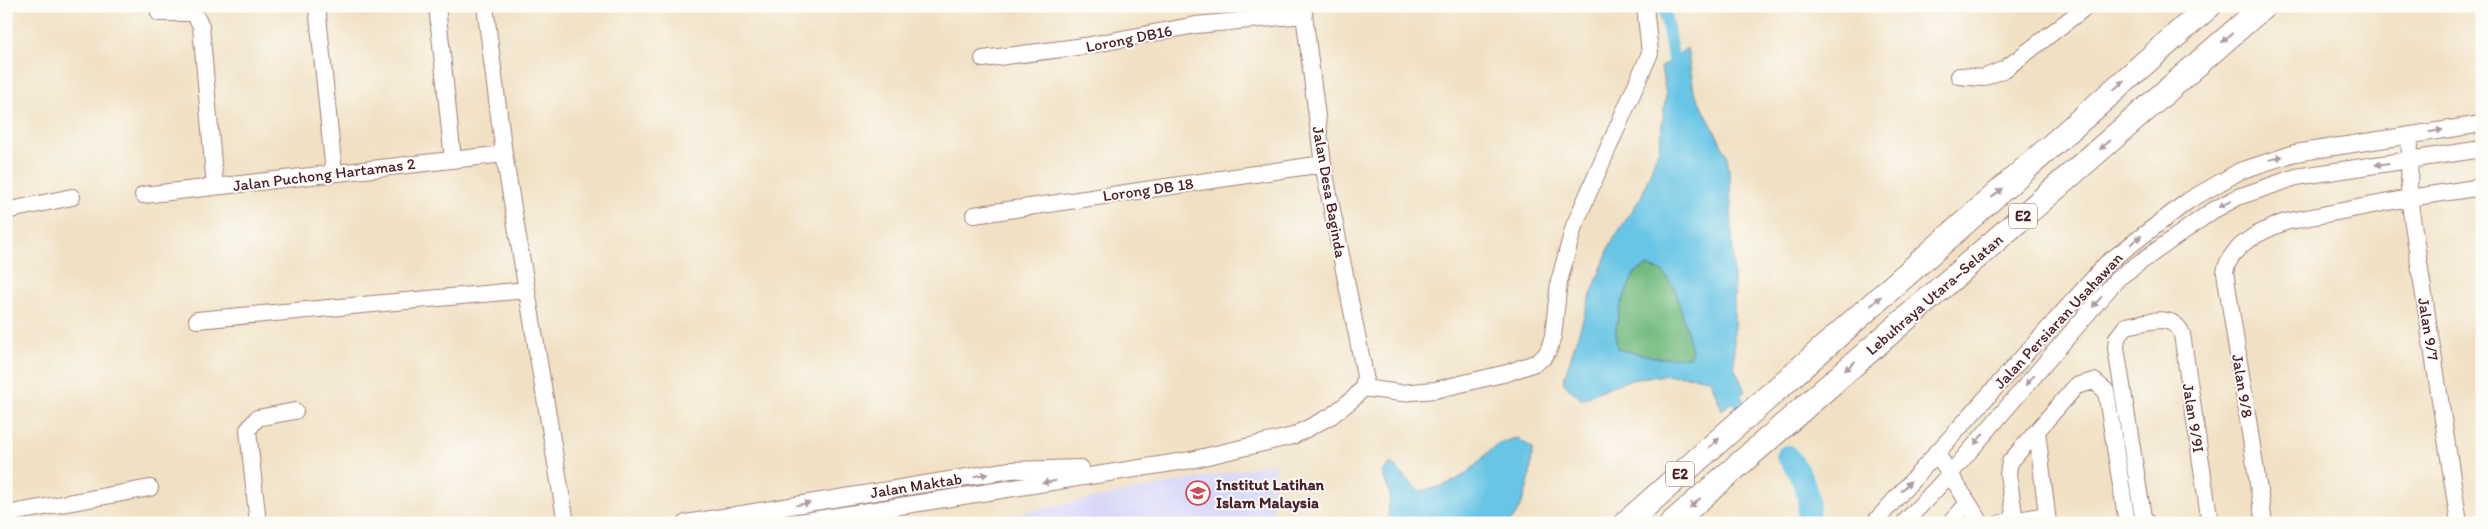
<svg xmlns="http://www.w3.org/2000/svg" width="2488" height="529" font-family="Itim,sans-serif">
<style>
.built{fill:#d8d7f8}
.forest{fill:#74bb80;stroke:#5f6d56}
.water{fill:#67c5e5;stroke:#587288;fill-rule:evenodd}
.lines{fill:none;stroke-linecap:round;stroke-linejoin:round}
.canal{stroke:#67c5e5;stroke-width:12}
.river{stroke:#67c5e5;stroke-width:22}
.minor-casing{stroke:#9e8078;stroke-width:18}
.highway-casing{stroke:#9e8078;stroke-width:26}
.minor{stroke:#fff;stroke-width:16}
.highway{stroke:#fff;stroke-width:24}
.oneway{fill:#ae9aa0}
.labels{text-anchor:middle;stroke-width:4;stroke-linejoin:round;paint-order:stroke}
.shield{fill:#fdfcf7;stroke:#806168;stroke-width:1}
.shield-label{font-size:15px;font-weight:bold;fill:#4a1f2b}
.street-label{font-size:16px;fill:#4a1f2b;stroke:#fdfcf7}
.poi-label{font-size:16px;font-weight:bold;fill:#4a1f2b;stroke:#fdfcf7;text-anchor:start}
</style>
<rect width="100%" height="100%" fill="#fdfcf7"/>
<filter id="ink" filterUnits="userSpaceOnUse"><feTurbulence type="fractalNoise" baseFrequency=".02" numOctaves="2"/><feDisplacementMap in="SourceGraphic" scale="10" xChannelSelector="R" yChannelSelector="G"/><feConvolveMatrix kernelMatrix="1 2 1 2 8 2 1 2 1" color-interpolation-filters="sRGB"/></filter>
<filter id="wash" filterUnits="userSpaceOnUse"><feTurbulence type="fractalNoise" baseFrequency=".0096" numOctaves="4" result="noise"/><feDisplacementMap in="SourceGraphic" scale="20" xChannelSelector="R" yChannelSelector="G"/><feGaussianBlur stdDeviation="1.12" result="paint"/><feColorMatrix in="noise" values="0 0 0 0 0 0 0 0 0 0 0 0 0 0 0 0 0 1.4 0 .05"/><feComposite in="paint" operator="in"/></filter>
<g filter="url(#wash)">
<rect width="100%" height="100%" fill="#f1e1c4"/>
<path class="built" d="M1275,463L1273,523H967Z"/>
<path class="forest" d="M1648,266L1663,272L1676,291L1692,350L1689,357L1660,358L1617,349C1612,321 1623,298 1635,272Z"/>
<path class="water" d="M1687,48L1694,91L1727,155L1730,180L1734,283V366L1745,391L1722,410L1710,379C1663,371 1623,376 1582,400L1563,382L1589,300L1611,243L1642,195L1659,148L1666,95L1661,67ZM1647,266L1663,272L1676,291L1692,350L1689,357L1660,358L1617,349C1612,321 1623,298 1635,272Z
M1518,438L1532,448C1532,472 1527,504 1509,523H1391L1388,517L1390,494L1382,472L1391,463L1419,491C1434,489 1451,484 1464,475C1486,460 1487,443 1518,438Z"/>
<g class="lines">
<path class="canal" d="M1664,6L1676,75
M1727,384L1738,401"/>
<path class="river" d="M1787,456C1803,474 1814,499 1806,523"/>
</g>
</g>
<g filter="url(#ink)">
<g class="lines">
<g class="minor-casing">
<path id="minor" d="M317,6L334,173
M437,6L453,160
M485,6L504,154L566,523
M159,13H194L201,26L215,187
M983,59L1085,46L1196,25L1304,15
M1959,76L1983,78L2005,69L2087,6
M2410,135L2409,198L2459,523
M143,195L504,154
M6,211L72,197
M974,215L1323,164
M197,320L527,290
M1363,388L1401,393L1435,390L1507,373L1535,363L1544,357L1549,349L1553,336L1559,282L1574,226L1650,53L1645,6
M2037,431L2048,523
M1936,452L1981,523
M6,514L150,488
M2015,520L2008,474L2010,462L2076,386L2094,381L2106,391L2127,523
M258,523L248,430L257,418L295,411
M686,523L1010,470L1081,468
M793,523L1191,460L1293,436L1331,416L1354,398L1363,388L1365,376L1323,164L1303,6
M1874,523L2107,263L2188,201L2240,171L2295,153L2482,124
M1904,523L1950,474L2118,278L2212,211L2238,197L2296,177L2482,149
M1950,523L1968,503
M2001,523L2047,515
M2147,523L2143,517L2116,348L2117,338L2126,326C2146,323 2172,311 2182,334L2210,523
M2264,523L2225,272C2230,245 2261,231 2285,222L2409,198L2482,187"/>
</g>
<g class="highway-casing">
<path id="highway" d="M1626,523L2209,6
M1672,523L2264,6"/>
</g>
<use href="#minor" class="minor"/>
<use href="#highway" class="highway"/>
</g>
<defs><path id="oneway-solid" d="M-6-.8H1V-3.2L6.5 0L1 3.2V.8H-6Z" transform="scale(1.25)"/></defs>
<g class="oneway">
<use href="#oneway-solid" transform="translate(2227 38) rotate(139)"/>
<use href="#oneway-solid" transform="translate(2119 85) rotate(-42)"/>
<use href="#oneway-solid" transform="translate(2436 131) rotate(-9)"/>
<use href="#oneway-solid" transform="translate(2105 145) rotate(139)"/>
<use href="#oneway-solid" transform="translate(2276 158) rotate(-15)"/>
<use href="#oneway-solid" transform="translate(2382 164) rotate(173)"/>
<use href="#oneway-solid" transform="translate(1997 193) rotate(-42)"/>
<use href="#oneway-solid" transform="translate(2225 204) rotate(153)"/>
<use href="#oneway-solid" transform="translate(2136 240) rotate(-38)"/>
<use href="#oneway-solid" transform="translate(1876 301) rotate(-42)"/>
<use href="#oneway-solid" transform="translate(2097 302) rotate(131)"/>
<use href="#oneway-solid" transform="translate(1850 366) rotate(139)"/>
<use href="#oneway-solid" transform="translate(2030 380) rotate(131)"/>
<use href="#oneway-solid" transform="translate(1979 439) rotate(130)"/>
<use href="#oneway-solid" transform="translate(1714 443) rotate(-42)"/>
<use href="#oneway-solid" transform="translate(981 475) rotate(-9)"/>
<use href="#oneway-solid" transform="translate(1049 482) rotate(171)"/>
<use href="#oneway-solid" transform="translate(1906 486) rotate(-48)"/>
<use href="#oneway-solid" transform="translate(1695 503) rotate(138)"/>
<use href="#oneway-solid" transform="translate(803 504) rotate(-9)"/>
</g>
</g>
<defs>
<g id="university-ring" transform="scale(1.25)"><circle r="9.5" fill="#fdfcf7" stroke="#d1495b" stroke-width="1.5"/><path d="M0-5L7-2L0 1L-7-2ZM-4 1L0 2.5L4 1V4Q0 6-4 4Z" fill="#d1495b"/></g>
</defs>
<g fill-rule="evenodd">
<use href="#university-ring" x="1198" y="493"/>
</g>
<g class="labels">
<g class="shield">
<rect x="2009" y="203.5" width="28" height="25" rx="4"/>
<rect x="1666" y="461.5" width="28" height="25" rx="4"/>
</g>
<g class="shield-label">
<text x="2023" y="221">E2</text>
<text x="1680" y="479">E2</text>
</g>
<g class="street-label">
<text transform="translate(1129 38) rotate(-11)" y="6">Lorong DB16</text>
<text transform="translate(324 174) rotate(-7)" y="6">Jalan Puchong Hartamas 2</text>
<text transform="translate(1148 189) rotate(-8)" y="6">Lorong DB 18</text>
<text transform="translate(1330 192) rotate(80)" y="6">Jalan Desa Baginda</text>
<text transform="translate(1934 294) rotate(-41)" y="6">Lebuhraya Utara–Selatan</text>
<text transform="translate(2058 320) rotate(-47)" y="6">Jalan Persiaran Usahawan</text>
<text transform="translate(2429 329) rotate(81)" y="6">Jalan 9/7</text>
<text transform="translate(2243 386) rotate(81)" y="6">Jalan 9/8</text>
<text transform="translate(2194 418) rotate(81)" y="6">Jalan 9/9I</text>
<text transform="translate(916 485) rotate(-9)" y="6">Jalan Maktab</text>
</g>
<g class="poi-label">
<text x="1216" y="490">Institut Latihan<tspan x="1216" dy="18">Islam Malaysia</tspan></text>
</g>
</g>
<rect width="2488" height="529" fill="none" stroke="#fdfcf7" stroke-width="25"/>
</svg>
